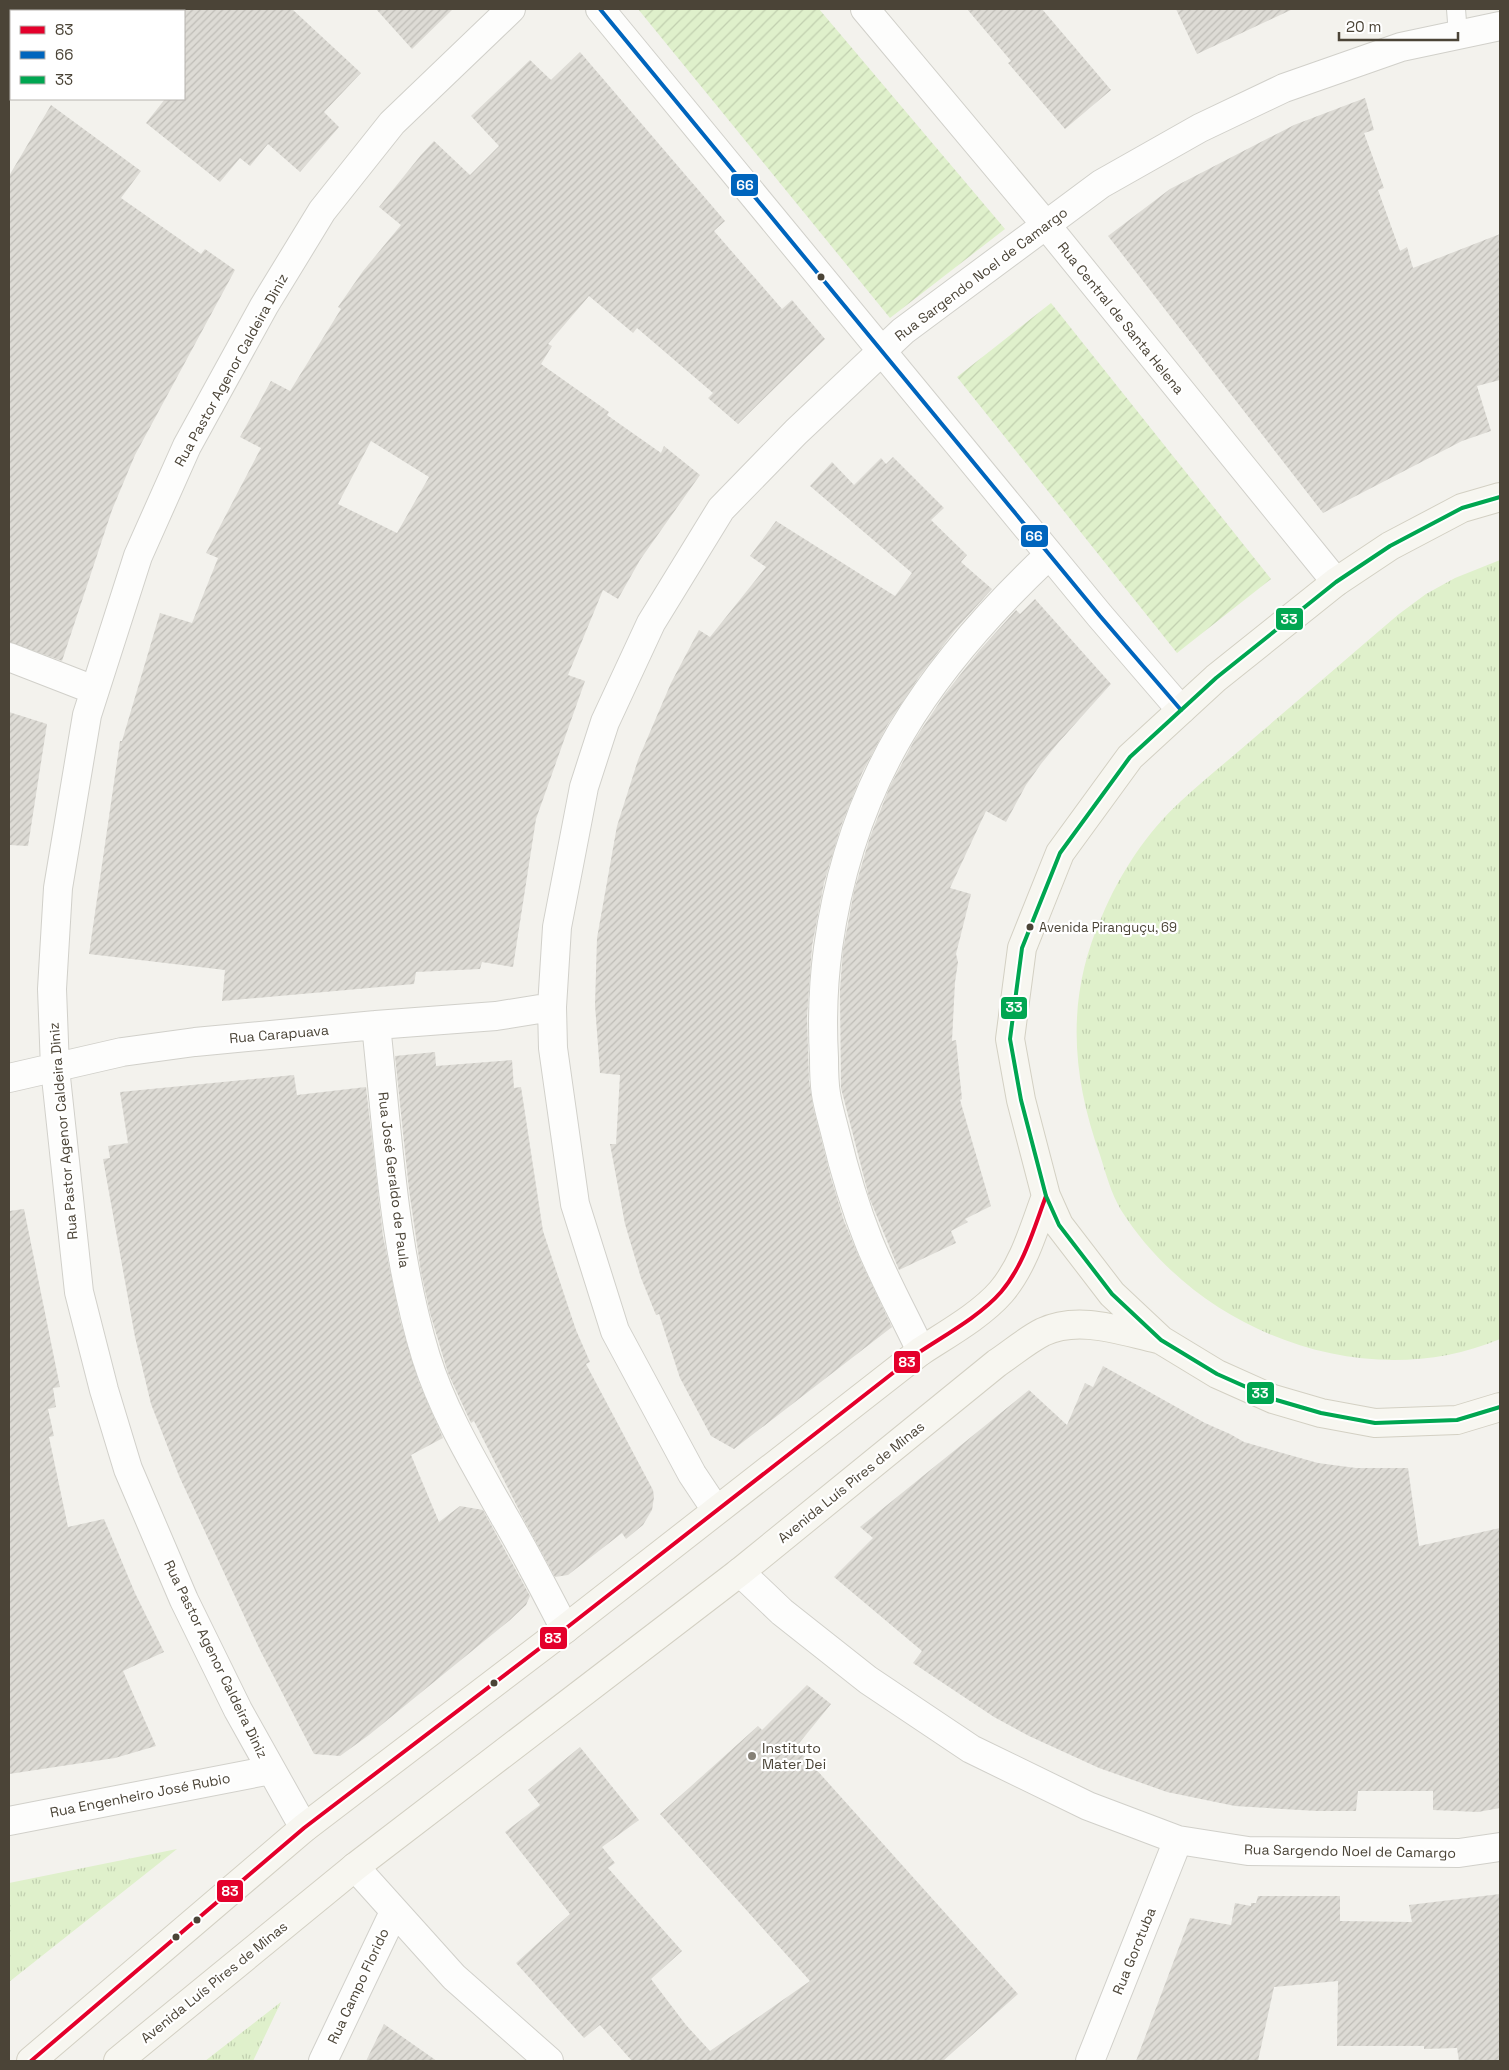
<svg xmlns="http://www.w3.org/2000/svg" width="1509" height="2070" font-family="'Space Grotesk',sans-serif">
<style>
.park{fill:url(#park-tufts)}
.garden{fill:url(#garden-furrows)}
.building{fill:url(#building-hatch);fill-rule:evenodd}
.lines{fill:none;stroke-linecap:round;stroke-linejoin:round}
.service-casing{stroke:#d1d0ca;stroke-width:20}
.minor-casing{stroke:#d1d0ca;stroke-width:30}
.secondary-casing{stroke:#d3d0c3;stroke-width:30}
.service{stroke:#fdfdfc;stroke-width:18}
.minor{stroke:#fdfdfc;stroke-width:28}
.secondary{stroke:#f7f6f0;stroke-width:28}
.bus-1-casing{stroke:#fff;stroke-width:8}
.bus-2-casing{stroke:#fff;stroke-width:8}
.bus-3-casing{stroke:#fff;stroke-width:8}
.bus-1{stroke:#e4002b;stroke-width:4}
.bus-2{stroke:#0065bd;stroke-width:4}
.bus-3{stroke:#00a651;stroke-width:4}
.bus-dot{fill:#4b4437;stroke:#fff;stroke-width:2}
.poi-dot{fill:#868177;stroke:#fff;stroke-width:2}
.labels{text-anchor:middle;stroke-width:4.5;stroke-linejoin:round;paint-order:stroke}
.bus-label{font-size:13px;fill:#4b4437;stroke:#fff;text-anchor:start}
.street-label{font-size:14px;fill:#4b4437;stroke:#fff}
.poi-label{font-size:14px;fill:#4b4437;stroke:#fff;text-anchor:start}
.line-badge{stroke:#fff;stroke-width:2}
.badge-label{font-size:14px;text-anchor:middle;font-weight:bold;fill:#fff}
</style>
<defs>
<pattern id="park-tufts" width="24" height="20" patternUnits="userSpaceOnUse" patternTransform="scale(1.25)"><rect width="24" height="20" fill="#dff0cb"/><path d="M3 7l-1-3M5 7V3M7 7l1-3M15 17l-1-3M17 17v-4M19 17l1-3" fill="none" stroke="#c1cfaf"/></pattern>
<pattern id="garden-furrows" width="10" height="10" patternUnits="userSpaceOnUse" patternTransform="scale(1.25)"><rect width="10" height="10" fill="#dff0cb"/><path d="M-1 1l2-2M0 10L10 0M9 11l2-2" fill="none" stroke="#c1cfaf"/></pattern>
<pattern id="building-hatch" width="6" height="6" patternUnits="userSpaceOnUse" patternTransform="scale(1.25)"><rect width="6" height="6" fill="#dddbd5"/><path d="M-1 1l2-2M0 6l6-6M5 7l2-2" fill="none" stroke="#bfbdb7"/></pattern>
</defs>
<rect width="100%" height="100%" fill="#f3f2ed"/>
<path class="park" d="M1500,560V1339C1365,1396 1198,1332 1121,1210C1111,1193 1106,1174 1100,1155C1071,1073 1066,997 1102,916C1120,873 1147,832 1181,801C1207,777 1235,755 1261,732C1307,693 1353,653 1399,614L1426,594L1455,578Z
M177,1849L9,1982V1883Z
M281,2002L253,2061H205Z"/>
<path class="garden" d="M638,9H819L1005,229L890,318Z
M1051,303L1271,579L1177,653L957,377Z"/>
<path class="building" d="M184,9H292L361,73L324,112L339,127L300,172L268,144L250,166L240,158L220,182L146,123L165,99H184Z
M376,9H453L412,49Z
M967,9H1042L1111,90L1065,129L1008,63L1011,61Z
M1176,9H1293L1197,54Z
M580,52L725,221L714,231L782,309L792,300L825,339L738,424L708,398L713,393L637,328L633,333L589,296L548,344L552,346L541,364L609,412L607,415L661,453L664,446L700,475L640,560L618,599L603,590L568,675L585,681L536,819L513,967L482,962L480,969L416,972L414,984L222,1001L225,970L89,954L120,741H122L160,613L192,623L218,558L206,553L261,448L240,437L271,381L290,391L341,309L338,307L363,271L401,225L379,207L421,155L434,141L470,175L499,146L471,116L530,60L551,80ZM371,441L429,477L397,533L338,504Z
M1365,98L1374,130L1364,133L1384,188L1378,190L1400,251L1407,247L1413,268L1500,234V380L1477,386L1491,431L1462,441L1323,513L1108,236L1170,189L1294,125Z
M51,105L141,171L121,198L201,254L205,249L235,270L135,455L112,510L62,661L9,642V176Z
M893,457L944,508L931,520L967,555L961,562L992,589L955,630L919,677L888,724L862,773L841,826L824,883L812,946L807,1017L809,1081L813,1107L831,1178L844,1221L861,1262L892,1327L734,1449L711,1436L680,1378L659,1314L656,1315L641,1278L625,1224L610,1144H616L620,1075L600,1073L595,1005L597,938L617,826L638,760L671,683L699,630L710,637L766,567L750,556L776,521L895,596L912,573L810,486L832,462L854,485L881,458L886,464Z
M1035,599L1111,684L1058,743L1041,764L1026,785L1006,822L986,811L950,888L971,894L956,954L958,962L955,982L952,1041L956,1040L962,1099L960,1100L991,1206L965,1219L968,1222L951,1231L956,1243L899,1270L869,1197L841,1088L840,990L843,950L854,891L870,837L890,786L915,739L945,694L979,651L1016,610L1020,614Z
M9,712L47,724L28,846L9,845Z
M435,1052L436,1066L512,1060L514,1088L521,1087L543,1231L576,1330L590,1362L586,1364L653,1490L654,1497L652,1510L643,1525L626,1539L622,1533L568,1575L555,1577L523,1518L474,1421L471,1423L448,1373L430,1313L421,1272L409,1190L395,1056Z
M294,1075L297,1095L366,1087L383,1236L400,1320L419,1383L443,1438L411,1455L439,1522L460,1506L483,1510L530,1596L526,1605L510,1620L369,1735L340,1756L314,1754L260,1650L179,1476L151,1404L135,1337L103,1159L110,1158L108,1146L128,1143L120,1092Z
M24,1209L60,1387L53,1388L56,1407L48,1409L54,1436L49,1437L68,1527L104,1519L135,1593L164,1652L123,1671L156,1746L115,1758L9,1774V1211Z
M1103,1366L1205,1423L1230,1434L1244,1442L1318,1463L1356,1468H1408L1419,1546L1500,1528V1808L1478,1812L1433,1810V1791H1358L1356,1811H1317L1235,1806L1167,1792L1099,1768L1029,1736L994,1717L913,1663L922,1651L834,1577L873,1538L860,1527L1029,1390L1067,1425L1085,1383L1093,1387Z
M807,1685L831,1704L796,1747L1018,1994L943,2061H632L600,2025L584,2038L516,1963L570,1914L505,1832L540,1805L528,1790L580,1747L639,1820L602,1847L615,1863L608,1868L682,1951L651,1979L686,2025L710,2051L810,1981L660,1814L758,1726L762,1730Z
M1500,1894V2061H1459L1457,2048L1424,2049V2046H1337L1338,1981L1274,1987L1258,2061H1136L1190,1918L1231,1925L1235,1903L1251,1906V1903H1256L1258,1896H1340V1921L1412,1922L1409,1905Z
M384,2024L437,2061H366Z"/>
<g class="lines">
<g class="service-casing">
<path id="service" d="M1456,9L1458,35"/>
</g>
<g class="minor-casing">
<path id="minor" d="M600,9L1100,616L1181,710
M865,9L1046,225L1336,582
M9,657L94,690
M376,1025C388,1136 393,1249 426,1357C444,1414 475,1464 504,1516C526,1553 545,1591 565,1629
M9,1078L122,1052L195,1042L376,1025L496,1016L552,1007
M921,1351C904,1315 884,1279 869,1242C855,1207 844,1170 835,1132C832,1120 828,1107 826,1094C824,1082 824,1070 824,1058C822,1021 823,985 828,948C851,780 928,669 1049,555
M716,1510L692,1474L615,1331L575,1204L553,1048L552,1007L557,927L584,787L605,722L651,623L721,509L796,432L903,331L1101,184L1200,128L1284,88L1401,47L1500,26
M740,1572L782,1612L868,1680L971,1749L1088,1806L1178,1840L1248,1851L1459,1853L1500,1847
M9,1821L271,1770
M304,1828L238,1710L184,1600L128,1469L104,1390L79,1292L55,1068L52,989L58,888L87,715L138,556L187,446L264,306L322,211L392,123L511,9
M355,1867L454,1977L549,2061
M323,2061L394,1912
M1090,2061L1178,1840"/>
</g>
<g class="secondary-casing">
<path id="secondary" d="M1500,497L1462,508L1390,546L1336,582L1216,678L1130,757L1060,853L1022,948L1010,1039L1021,1100L1046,1196L1059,1225L1112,1294L1161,1340L1217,1374L1273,1399L1321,1413L1375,1423L1457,1420L1500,1407
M31,2061L304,1828L565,1629L921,1351C947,1334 981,1315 1001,1292C1024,1265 1034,1228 1046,1196
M118,2061L355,1867L740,1572L997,1363C1012,1353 1027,1340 1043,1332C1079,1315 1121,1331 1158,1339"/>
</g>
<use href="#service" class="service"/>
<use href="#minor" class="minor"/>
<use href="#secondary" class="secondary"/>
<g class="bus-1-casing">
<path id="bus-1" d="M31,2061L304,1828L565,1629L921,1351C947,1334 981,1315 1001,1292C1024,1265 1034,1228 1046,1196"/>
</g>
<g class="bus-2-casing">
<path id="bus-2" d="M600,9L1100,616L1181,710"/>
</g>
<g class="bus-3-casing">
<path id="bus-3" d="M1500,497L1462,508L1390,546L1336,582L1216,678L1130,757L1060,853L1022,948L1010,1039L1021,1100L1046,1196L1059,1225L1112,1294L1161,1340L1217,1374L1273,1399L1321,1413L1375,1423L1457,1420L1500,1407"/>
</g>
<use href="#bus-1" class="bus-1"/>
<use href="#bus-2" class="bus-2"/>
<use href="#bus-3" class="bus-3"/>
</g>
<g class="bus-dot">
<circle cx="821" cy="277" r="4.5"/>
<circle cx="1030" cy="927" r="4.5"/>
<circle cx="494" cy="1683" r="4.5"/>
<circle cx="197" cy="1920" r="4.5"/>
<circle cx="176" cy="1937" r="4.5"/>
</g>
<circle class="poi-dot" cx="752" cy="1756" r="5"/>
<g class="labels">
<g class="bus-label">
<text x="1039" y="932">Avenida Piranguçu, 69</text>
</g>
<g class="street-label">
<text transform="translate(981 274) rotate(-37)" y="5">Rua Sargendo Noel de Camargo</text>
<text transform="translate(1121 318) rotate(51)" y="5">Rua Central de Santa Helena</text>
<text transform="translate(231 370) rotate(-61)" y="5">Rua Pastor Agenor Caldeira Diniz</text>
<text transform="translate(279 1034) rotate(-5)" y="5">Rua Carapuava</text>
<text transform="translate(63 1131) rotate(-95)" y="5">Rua Pastor Agenor Caldeira Diniz</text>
<text transform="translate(394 1180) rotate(83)" y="5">Rua José Geraldo de Paula</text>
<text transform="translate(851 1482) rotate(-39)" y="5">Avenida Luís Pires de Minas</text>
<text transform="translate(216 1659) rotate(64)" y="5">Rua Pastor Agenor Caldeira Diniz</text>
<text transform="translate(140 1795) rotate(-11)" y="5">Rua Engenheiro José Rubio</text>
<text transform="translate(1350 1851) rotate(1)" y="5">Rua Sargendo Noel de Camargo</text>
<text transform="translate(1134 1951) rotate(-68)" y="5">Rua Gorotuba</text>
<text transform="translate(214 1982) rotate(-39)" y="5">Avenida Luís Pires de Minas</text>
<text transform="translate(358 1986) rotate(-65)" y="5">Rua Campo Florido</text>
</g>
<g class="poi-label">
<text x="762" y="1753">Instituto<tspan x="762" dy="16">Mater Dei</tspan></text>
</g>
</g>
<g class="line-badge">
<rect x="730" y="173" width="29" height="24" rx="5" fill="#0065bd"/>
<rect x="1020" y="524" width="29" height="24" rx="5" fill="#0065bd"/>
<rect x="1275" y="607" width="29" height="24" rx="5" fill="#00a651"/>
<rect x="1000" y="996" width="28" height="24" rx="5" fill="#00a651"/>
<rect x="893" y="1350" width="28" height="24" rx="5" fill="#e4002b"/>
<rect x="1246" y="1381" width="29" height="24" rx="5" fill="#00a651"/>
<rect x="539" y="1626" width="29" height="24" rx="5" fill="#e4002b"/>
<rect x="216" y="1879" width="28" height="24" rx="5" fill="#e4002b"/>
</g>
<g class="badge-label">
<text x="745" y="190">66</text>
<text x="1034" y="541">66</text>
<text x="1289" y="624">33</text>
<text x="1014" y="1012">33</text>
<text x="907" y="1367">83</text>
<text x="1260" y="1398">33</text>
<text x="553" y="1643">83</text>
<text x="230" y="1896">83</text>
</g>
<rect width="1509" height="2070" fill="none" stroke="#4b4437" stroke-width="20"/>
<rect x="10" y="10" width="175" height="90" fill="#ffffff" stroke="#b7b4af"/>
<rect x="20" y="26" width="25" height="8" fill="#e4002b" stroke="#b7b4af"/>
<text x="55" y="35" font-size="15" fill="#4b4437">83</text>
<rect x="20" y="51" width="25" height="8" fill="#0065bd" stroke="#b7b4af"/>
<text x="55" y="60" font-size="15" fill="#4b4437">66</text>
<rect x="20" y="76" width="25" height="8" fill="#00a651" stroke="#b7b4af"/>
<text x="55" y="85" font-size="15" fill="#4b4437">33</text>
<path d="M1339 32v8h119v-8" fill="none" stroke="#4b4437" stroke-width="2.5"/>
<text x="1346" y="32" font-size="15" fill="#4b4437" stroke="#ffffff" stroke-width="4" paint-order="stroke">20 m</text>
</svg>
